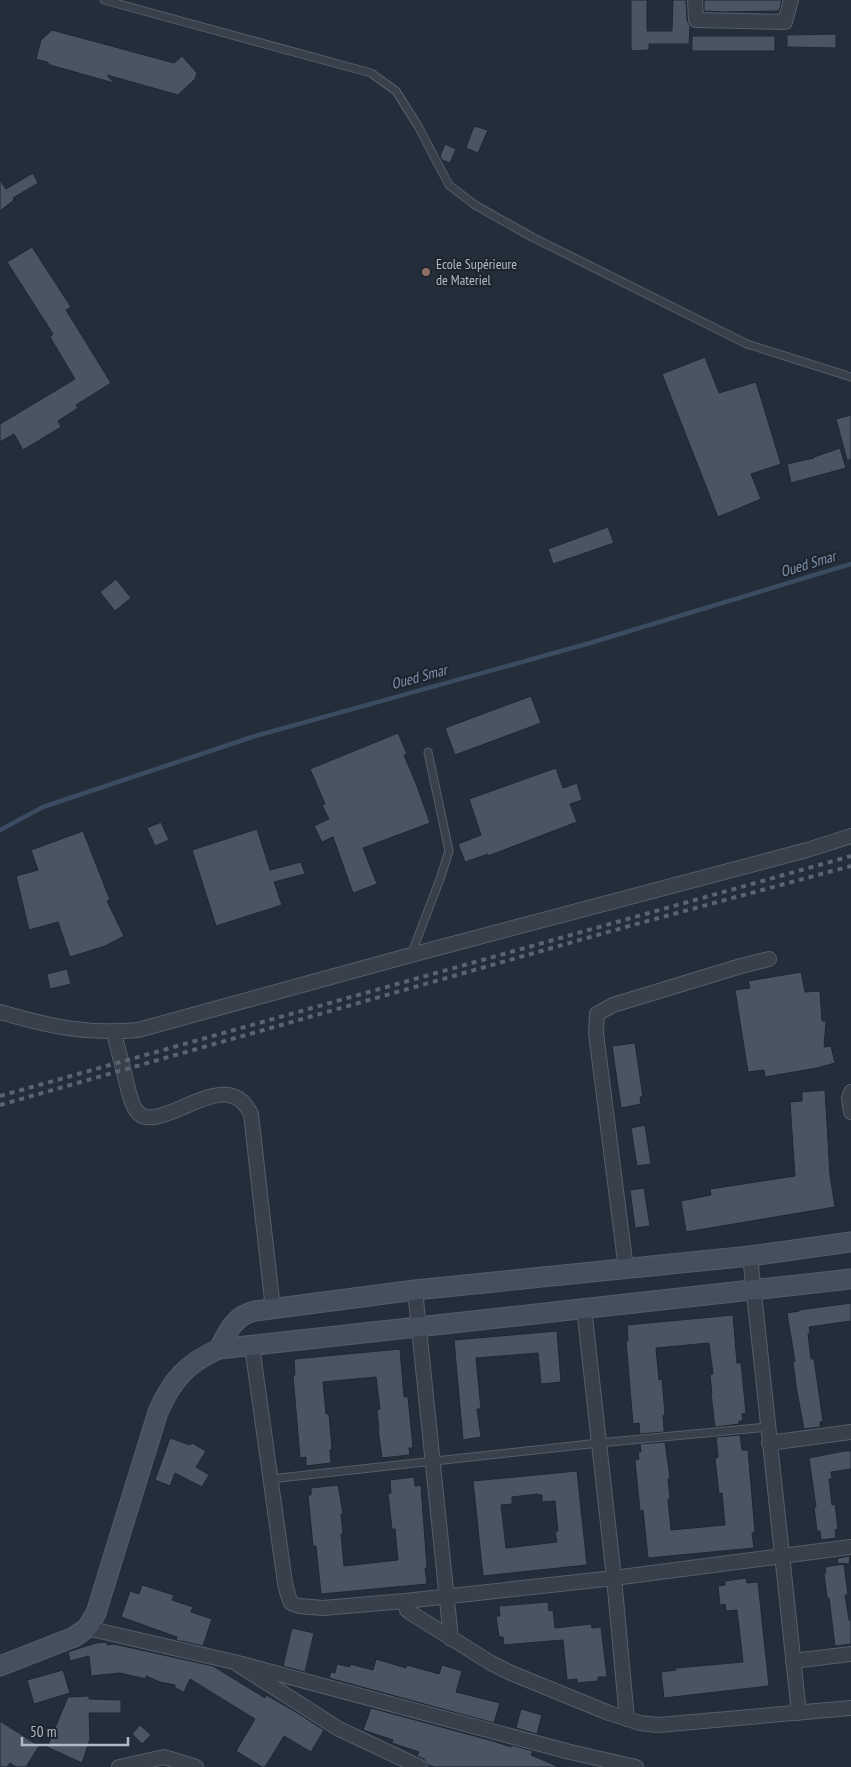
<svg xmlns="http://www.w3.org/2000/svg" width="851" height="1767" font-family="'PT Sans Narrow',sans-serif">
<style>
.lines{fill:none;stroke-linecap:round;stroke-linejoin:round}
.stream{stroke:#3a4b62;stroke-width:4.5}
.building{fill:#4a5563;stroke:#1f2731;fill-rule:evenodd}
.lane-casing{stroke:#565d68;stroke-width:9}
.street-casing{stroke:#565d68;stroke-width:16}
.secondary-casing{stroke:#565d68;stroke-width:21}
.lane{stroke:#37404b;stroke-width:7}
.street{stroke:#37404b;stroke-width:14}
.secondary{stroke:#464f5d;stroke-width:19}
.rail{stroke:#5a6471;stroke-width:4;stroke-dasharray:5 5;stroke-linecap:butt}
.education-dot{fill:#8d6e63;stroke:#1d252f;stroke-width:2}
.labels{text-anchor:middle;stroke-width:4.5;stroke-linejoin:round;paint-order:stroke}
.poi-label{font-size:14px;fill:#b3bac6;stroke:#1d252f;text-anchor:start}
.water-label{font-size:15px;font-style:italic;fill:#7c91ac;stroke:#1d252f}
</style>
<rect width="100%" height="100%" fill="#242e3a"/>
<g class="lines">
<path class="stream" d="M0,830L43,807L252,737L590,643L851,564"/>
</g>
<path class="building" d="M631,0H647V31H672L673,0H686L687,20L690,26L689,44H649V50L631,51Z
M704,0H782L779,11L724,12L704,11Z
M52,30L174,63L182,56L197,73L195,79L178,95L107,75L114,83L50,65L47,62L36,59L41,40Z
M836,34V48L787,47V35Z
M692,36H775V51H692Z
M474,126L488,130L478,153L466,148Z
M445,144L456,149L450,163L442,160L440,156Z
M33,173L38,183L13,198L14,200L0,211V180L6,189Z
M32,247L71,307L66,310L111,383L76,405L78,408L58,421L61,427L23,450L14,434L0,442V424L75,379L50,337L53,334L7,262Z
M705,357L719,393L756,382L781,464L751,474L761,499L718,517L662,374Z
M851,415V460H847L836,419Z
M840,448L846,468L791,483L787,464L814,458V457Z
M608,527L614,543L553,564L548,549Z
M116,579L131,598L115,611L100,592Z
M531,696L541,723L455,755L445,728Z
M398,733L407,754L404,755L417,786L430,823L363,848L377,884L353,893L333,837L322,842L314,826L329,819L322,805L325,804L310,769Z
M556,768L563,788L577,783L582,800L570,804L577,822L488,856V854L465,862L458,844L481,835L469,799Z
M161,822L169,840L155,846L147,828Z
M257,829L270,870L301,862L305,874L274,882L282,905L216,926L192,850Z
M83,831L110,900L107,901L124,936L105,946L70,957L58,922L29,930L16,876L38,870L31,850Z
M67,969L71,984L50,989L47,974Z
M801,972L805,992L820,991L822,1021H826L824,1047L831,1046L835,1063L817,1068L765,1077L764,1070L748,1072L735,990L750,988L748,981Z
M635,1043L643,1097H640L641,1104L621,1108L612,1046Z
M825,1090L830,1175L835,1207L686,1232L681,1201L711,1195L710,1189L795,1176L790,1102L802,1101V1092Z
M645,1125L651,1164L637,1166L631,1128Z
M644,1188L650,1226L635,1228L630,1190Z
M851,1303V1321L809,1327L810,1333L808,1334L811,1359H814L823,1421L820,1422V1427L804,1429L796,1386L793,1362L795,1361L787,1313L799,1311V1310Z
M733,1315L737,1363H741L746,1413L742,1414L743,1421H739V1424L715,1427L711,1394H712L710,1375L713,1374L709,1343L656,1348L659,1380L662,1379L665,1414L663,1416L664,1429V1432L640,1434L639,1423L633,1424L626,1341H628L627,1325Z
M557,1331L561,1382L541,1384L538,1353L476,1358L481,1409H477L481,1437L463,1440L454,1340Z
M400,1349L404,1397H408L413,1448H409L410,1455L382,1458L378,1429H379L377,1409H380L376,1377L323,1382L326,1414H329L332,1449L330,1450L331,1463L306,1466V1457L300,1458L293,1375H295L294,1359Z
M740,1435L742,1450H748L755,1532L752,1533L754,1548L648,1558L643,1510L640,1511L635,1460L639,1459L638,1452H641L640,1444L665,1442L670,1478L668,1479L670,1498L668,1499L671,1530L725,1525L722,1493L719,1494L715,1459L718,1457L716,1437Z
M170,1438L190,1445L192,1443L206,1451L196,1467L209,1475L202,1487L175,1473L170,1486L155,1480Z
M844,1451H851V1469L831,1472L832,1479H829L832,1505L835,1504L838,1529L835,1530L836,1538L821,1540L820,1531H817L814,1507H816L809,1458Z
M577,1471L587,1565L483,1576L473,1481ZM538,1494V1495H542V1502L555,1501L558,1531H555L557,1542L506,1548L501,1505L512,1504V1497Z
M414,1477L415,1486L421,1485L427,1568H425L427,1584L321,1594L316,1546H313L308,1495H311V1488L338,1485L343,1514H341L343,1534H341L344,1566L398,1560L395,1529H392L388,1494L391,1493L390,1480Z
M850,1556L849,1564L837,1563L838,1558Z
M844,1564L848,1595H845L849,1620H851V1644L835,1646L829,1598H827L824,1573H826L825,1567Z
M746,1578L747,1583L758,1582L769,1686L664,1698L661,1672L676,1670L675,1668L743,1662L737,1610L726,1611L725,1604L720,1605L718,1586L725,1585V1581Z
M142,1585L174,1595L172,1600L193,1607L191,1612L212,1619L203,1646L176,1640L177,1637L121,1617L130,1591L139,1594Z
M548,1602L549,1611L553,1610L555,1628L591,1624L592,1628L601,1627L607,1677H598V1681L577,1683V1679L567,1680L563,1640L504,1645L503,1637H499L496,1616H500L499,1606Z
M292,1628L314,1633L305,1672L283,1666Z
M107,1642V1645L114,1644L213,1666L265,1698L266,1695L296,1712L324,1730L311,1752L284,1736L265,1767H262L236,1751L255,1719L190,1679L184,1692L175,1688V1685L160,1682L146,1676V1679L120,1673L91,1676L89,1656L70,1661L68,1652L96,1643Z
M376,1659L406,1668L407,1665L439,1674L442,1665L462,1671L456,1692L500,1703L494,1723L329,1678L331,1672L335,1673L337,1664L350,1667V1664L373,1670Z
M63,1670L70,1693L34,1704L27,1680Z
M89,1696V1699L121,1700V1713H89L90,1739L82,1763L47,1747L68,1697Z
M371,1708L493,1741L511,1747V1745L533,1751L531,1755L559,1767H434L428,1765L424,1759L417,1756L419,1752L392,1743L393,1740L363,1730Z
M521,1709L542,1715L537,1734L516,1728Z
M0,1721L39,1746L26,1767H16L10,1763L7,1767H0Z
M140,1725L151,1735L142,1744L132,1734Z"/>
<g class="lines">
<g class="lane-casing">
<path id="lane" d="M104,0L371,73L396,91L418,126L449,185L475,205L532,237L747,344L851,377
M411,955L440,879L449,851L428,752
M270,1479L599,1443L768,1427"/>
</g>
<g class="street-casing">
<path id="street" d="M695,0L696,20L785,22L791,0
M0,1012C47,1026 88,1035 138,1030L411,955L807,850L851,836
M114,1033C118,1050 123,1067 127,1085C129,1092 131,1103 136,1110C152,1136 207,1083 235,1097C243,1100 247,1107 251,1114L273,1309
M851,1092L849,1098L851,1112
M750,1256L799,1713
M626,1269L596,1033L597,1014L613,1005L741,966L769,959
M415,1290L451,1639
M584,1308L614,1578L627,1719
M252,1346L285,1583L288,1595L291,1603L299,1606L323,1608L405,1601L614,1578L851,1547
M769,1443L851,1432
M405,1601L407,1610L411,1613L491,1663L511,1673L609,1713L640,1723L658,1725L851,1708
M87,1628L234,1662L339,1729L420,1767
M793,1661L851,1654
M234,1662L570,1752L636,1767
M119,1767L164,1757L196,1767"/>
</g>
<g class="secondary-casing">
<path id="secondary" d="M219,1349C228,1331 234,1316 255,1311L415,1290L750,1256L851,1242
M0,1666L74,1637L87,1628L96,1613L158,1412C172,1380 187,1363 219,1349L851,1279"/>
</g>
<use href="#lane" class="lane"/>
<use href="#street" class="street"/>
<use href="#secondary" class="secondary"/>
<path class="rail" d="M0,1096L851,856
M0,1105L629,926L851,866"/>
</g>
<circle class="education-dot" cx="426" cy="272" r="5"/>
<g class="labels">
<g class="poi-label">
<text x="436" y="269">Ecole Supérieure<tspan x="436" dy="16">de Materiel</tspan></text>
</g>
<g class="water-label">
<text transform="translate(808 564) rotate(-17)" y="5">Oued Smar</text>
<text transform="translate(419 677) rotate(-15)" y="5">Oued Smar</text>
</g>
</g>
<path d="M22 1737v8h106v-8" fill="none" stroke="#b3bac6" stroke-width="2.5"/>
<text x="30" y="1737" font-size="15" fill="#b3bac6" stroke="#1d252f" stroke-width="4" paint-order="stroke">50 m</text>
</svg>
